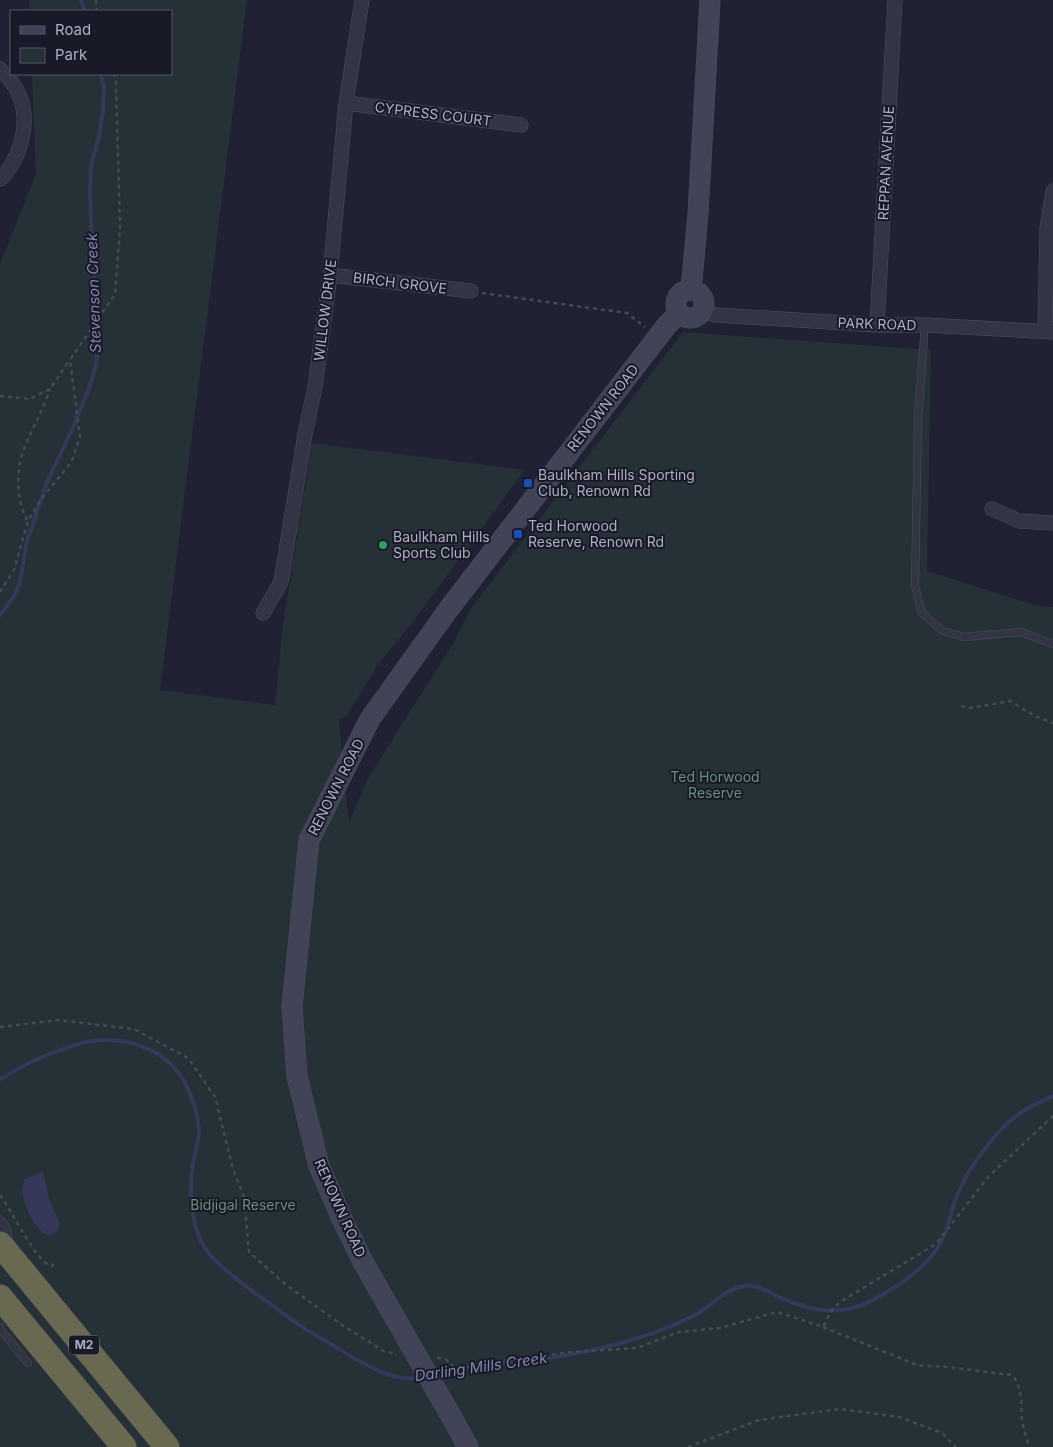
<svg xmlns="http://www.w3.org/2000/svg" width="1053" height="1447" font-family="Inter,sans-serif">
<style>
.green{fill:#253037}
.water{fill:#353859}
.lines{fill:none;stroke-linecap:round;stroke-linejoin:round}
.stream{stroke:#353859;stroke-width:4}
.lane-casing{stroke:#4e4f5f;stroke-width:8}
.street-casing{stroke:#4e4f5f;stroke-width:15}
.secondary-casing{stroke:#4e4f5f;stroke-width:21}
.highway-casing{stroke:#3b3c4b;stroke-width:26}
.path{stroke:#414c54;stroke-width:2.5;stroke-dasharray:4 4;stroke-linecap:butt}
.lane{stroke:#333544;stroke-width:7}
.street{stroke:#333544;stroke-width:14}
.secondary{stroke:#414357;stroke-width:20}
.highway{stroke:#696851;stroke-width:25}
.secondary-bridge-casing{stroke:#4e4f5f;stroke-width:21;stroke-linecap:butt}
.secondary-bridge{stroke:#414357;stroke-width:20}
.transit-dot{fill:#1a4fb4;stroke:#191a28;stroke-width:2}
.leisure-dot{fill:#2e9e5b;stroke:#191a28;stroke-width:2}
.labels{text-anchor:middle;stroke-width:4;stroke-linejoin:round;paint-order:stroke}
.shield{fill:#191a28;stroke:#818293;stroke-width:1}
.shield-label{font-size:12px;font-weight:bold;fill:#adaec1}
.street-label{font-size:14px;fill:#adaec1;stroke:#191a28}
.poi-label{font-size:14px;fill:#adaec1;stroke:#191a28;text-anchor:start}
.park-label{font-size:14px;fill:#678f7d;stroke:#191a28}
.water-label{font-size:15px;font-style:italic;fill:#7f84ad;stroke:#191a28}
</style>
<rect width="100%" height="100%" fill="#202233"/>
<path class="green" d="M29,0H247L160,690L275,705L283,624L312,443L525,470L414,620L377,666L346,717L339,720L349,823L367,780L454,642L472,607L683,332L931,350L927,571L1038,606L1053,607V1447H0V264L36,174L32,74H171V11H29Z"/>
<path class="water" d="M43,1172L49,1199L60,1224L57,1231L50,1236C35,1232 24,1206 22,1191C22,1188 24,1183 24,1179Z"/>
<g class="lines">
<path class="stream" d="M81,0L85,11
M0,615L15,595L20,582L27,541L47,482L70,434L90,386L96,364L98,343L92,251L90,192L91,166L99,136L103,111L104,88L101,74
M0,1079C11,1073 22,1066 33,1061C51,1053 82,1041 102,1040C135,1039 168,1052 185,1083C192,1097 198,1113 199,1129C199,1141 195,1152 193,1163C189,1185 191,1221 201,1241C213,1266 257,1294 280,1311C294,1321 308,1332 324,1340C350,1355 390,1384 421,1378
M435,1375C474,1364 515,1362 555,1357C575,1354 597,1349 617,1344C643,1337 671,1328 695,1315C711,1306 724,1290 743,1286C756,1283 770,1293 781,1298C789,1302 798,1304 806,1307C842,1316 861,1308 892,1289C913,1276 936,1257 945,1233C951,1218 953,1201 961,1187C971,1165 990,1140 1008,1123C1020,1111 1038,1103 1053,1096"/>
<g class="lane-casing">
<path id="lane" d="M924,325V339L918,418L915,586L922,613L943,631L964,637L1021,632L1053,644
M0,1219L6,1226L9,1242
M0,1327V1329L28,1363"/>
</g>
<g class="street-casing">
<path id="street" d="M0,69C26,92 30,123 17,154C13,163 8,172 0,179
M346,103L521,125
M330,275L471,291
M702,311L716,315L877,325H924L1053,332
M877,325L895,0
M1045,331L1047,229L1053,191
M992,509L1019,521L1053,523
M263,613L281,582L305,434L315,387L330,275L346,103L362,0"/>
</g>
<g class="secondary-casing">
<path id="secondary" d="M691,290L698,214L710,0
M676 304a14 14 0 1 1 28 0a14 14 0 1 1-28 0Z
M362,1260L343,1221L319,1166L297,1076L292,1006L309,840L370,719L448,610L667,325L679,313
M455,1423L468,1447"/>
</g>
<g class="highway-casing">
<path id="highway" d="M0,1244L167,1447
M0,1297L124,1447"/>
</g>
<path class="path" d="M96,0L97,11
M482,293L627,313L645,327
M0,396L29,399L50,389L69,361
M27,520C16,499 16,473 23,451C31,430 43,411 50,389
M0,592L14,570L28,521L41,499L71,463L80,437L70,360L115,294L120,229L116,82L114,74
M961,706L970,708L1010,701L1035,716L1053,723
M0,1027L58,1020L134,1029L188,1058L215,1097L233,1169L244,1197L249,1252L285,1284L342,1325L385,1352L397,1354
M0,1195C12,1210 35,1262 52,1266L56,1261
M823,1327L917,1365L948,1367L1012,1375C1023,1388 1021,1404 1022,1420C1023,1429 1027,1438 1029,1447
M437,1358L445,1359L457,1369L498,1361L573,1352L637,1348L679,1332L720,1328L777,1312L823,1327L831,1311L840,1302L936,1244L989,1176L1053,1116
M688,1447L759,1420L840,1409L899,1417L942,1433L956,1447"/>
<use href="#lane" class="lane"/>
<use href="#street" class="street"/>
<use href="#secondary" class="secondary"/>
<use href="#highway" class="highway"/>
<g class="secondary-bridge-casing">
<path id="secondary-bridge" d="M362,1260L455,1423"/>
</g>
<use href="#secondary-bridge" class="secondary-bridge"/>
</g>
<g class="transit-dot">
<rect x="523" y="478" width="10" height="10" rx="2.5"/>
<rect x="513" y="529" width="10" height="10" rx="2.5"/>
</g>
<circle class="leisure-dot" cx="383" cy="545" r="5"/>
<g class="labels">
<rect class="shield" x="69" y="1335.5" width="30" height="19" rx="4"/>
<g class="shield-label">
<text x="84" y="1349">M2</text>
</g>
<g class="street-label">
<text transform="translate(433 114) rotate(7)" y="5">CYPRESS COURT</text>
<text transform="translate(886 163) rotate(-87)" y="5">REPPAN AVENUE</text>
<text transform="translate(400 283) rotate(7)" y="5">BIRCH GROVE</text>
<text transform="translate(325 310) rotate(-83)" y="5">WILLOW DRIVE</text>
<text transform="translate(877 324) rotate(2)" y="5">PARK ROAD</text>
<text transform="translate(603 408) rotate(-52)" y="5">RENOWN ROAD</text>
<text transform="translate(336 787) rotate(-63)" y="5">RENOWN ROAD</text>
<text transform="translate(340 1208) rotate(66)" y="5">RENOWN ROAD</text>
</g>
<g class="poi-label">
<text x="538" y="480">Baulkham Hills Sporting<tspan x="538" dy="16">Club, Renown Rd</tspan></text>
<text x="528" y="531">Ted Horwood<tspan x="528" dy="16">Reserve, Renown Rd</tspan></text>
<text x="393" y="542">Baulkham Hills<tspan x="393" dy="16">Sports Club</tspan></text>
</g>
<g class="park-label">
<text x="715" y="782">Ted Horwood<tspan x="715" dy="16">Reserve</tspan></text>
<text x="243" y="1210">Bidjigal Reserve</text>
</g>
<g class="water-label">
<text transform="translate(94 293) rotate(-92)" y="5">Stevenson Creek</text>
<text transform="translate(481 1367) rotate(-8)" y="5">Darling Mills Creek</text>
</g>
</g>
<rect x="10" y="10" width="162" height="65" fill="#191a28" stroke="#545565"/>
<rect x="20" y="26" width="25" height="8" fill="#414357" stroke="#545565"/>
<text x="55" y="35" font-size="15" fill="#adaec1">Road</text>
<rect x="20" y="48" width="25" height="15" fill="#253037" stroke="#545565"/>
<text x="55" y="60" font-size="15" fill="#adaec1">Park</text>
</svg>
